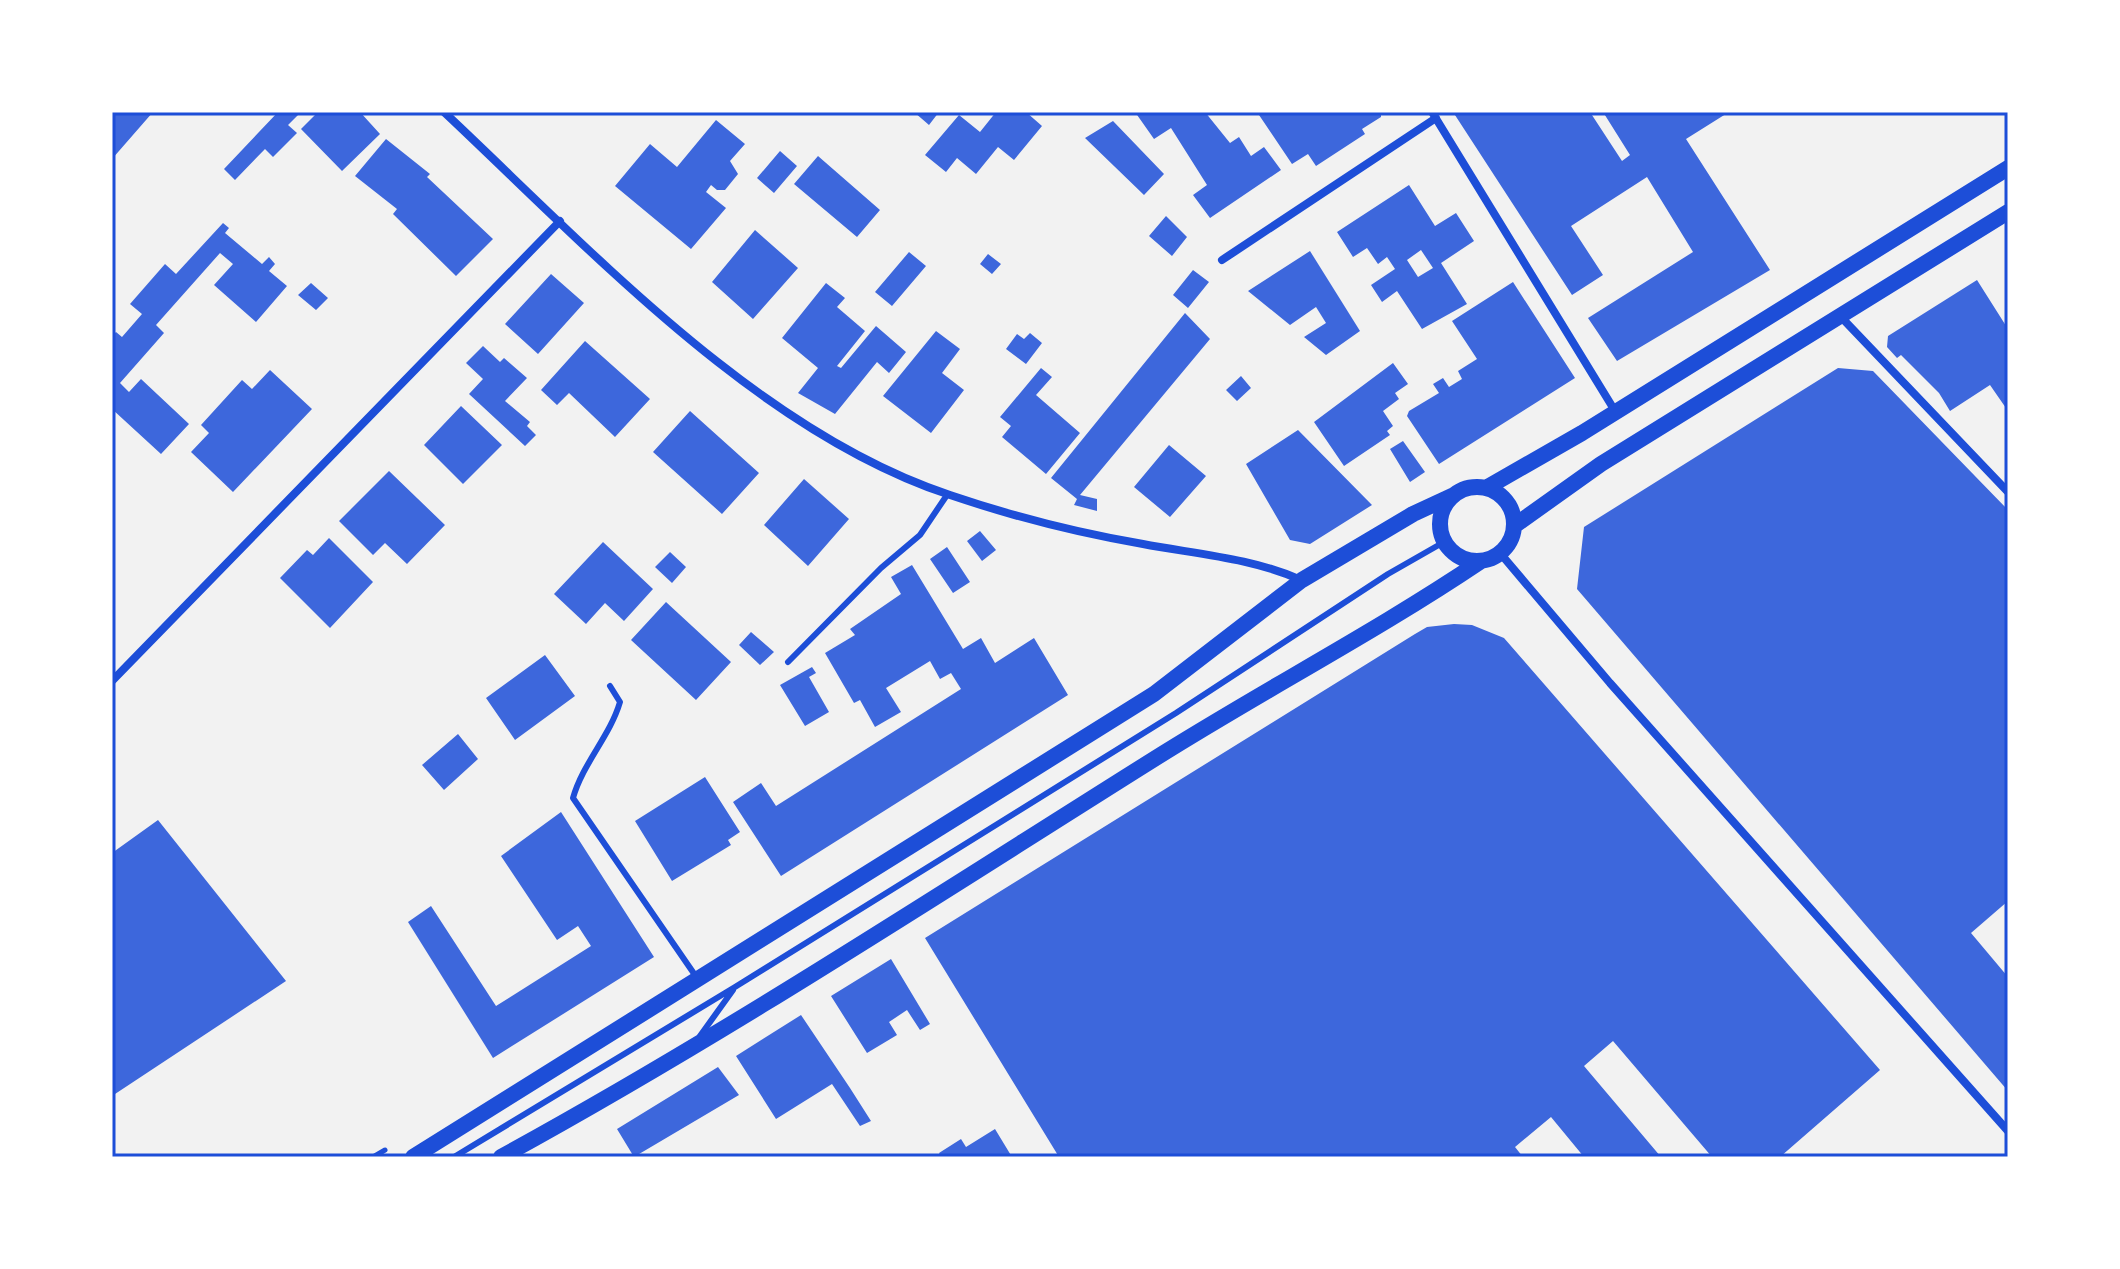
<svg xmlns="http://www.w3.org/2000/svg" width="2120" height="1269" font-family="Quicksand,sans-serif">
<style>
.building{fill:#3d67dc;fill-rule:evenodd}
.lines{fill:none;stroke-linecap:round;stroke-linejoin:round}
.path{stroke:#1d4ed8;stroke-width:5}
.service{stroke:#1d4ed8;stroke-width:6}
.minor{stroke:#1d4ed8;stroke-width:8}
.secondary{stroke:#1d4ed8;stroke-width:16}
.neatline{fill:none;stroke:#1d4ed8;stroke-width:3}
</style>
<rect width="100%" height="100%" fill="#f2f2f2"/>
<path class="building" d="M112,112H153L112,159Z
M278,112H301L288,125L297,133L273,157L265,149L235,180L224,169Z
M318,112H360L380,134L342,171L301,129Z
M914,112H939L929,125Z
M996,112H1026L1042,126L1014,160L998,147L976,174L957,158L946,172L925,155L959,115L980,132Z
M1135,112H1205L1230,143L1239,137L1251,156L1264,147L1281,170L1210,218L1193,195L1207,185L1171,128L1154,139Z
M1257,112H1381V117L1362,129L1365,134L1316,166L1308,154L1292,164Z
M1453,112H1590L1622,161L1630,155L1603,112H1729L1686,139L1770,270L1617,361L1588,318L1693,252L1647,177L1571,226L1603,275L1572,295Z
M716,120L745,144L730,161L738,174L725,190H717L711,185L706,192L726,208L691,249L615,186L650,144L677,167Z
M1113,121L1164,174L1144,195L1085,138Z
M386,139L430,174L427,177L493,239L456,276L393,214L397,209L355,176Z
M780,151L797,166L774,193L757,178Z
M818,156L880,210L857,237L794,184Z
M1409,185L1435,226L1456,213L1474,241L1441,263L1467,304L1422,329L1397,291L1382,302L1371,285L1395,269L1387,257L1378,264L1367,248L1353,257L1337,232ZM1421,250L1433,268L1418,277L1407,260Z
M1166,216L1187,237L1172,256L1149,236Z
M223,223L229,228L225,233L262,264L269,257L275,264L269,271L287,286L256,322L214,285L233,264L220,253L156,325L164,333L120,383L129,392L141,379L189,424L161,454L112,409V336L116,332L122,337L142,314L130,304L165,264L176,274Z
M755,230L798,268L753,319L712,282Z
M1310,251L1360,331L1326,355L1304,337L1326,323L1316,307L1290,325L1248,291Z
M909,252L926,266L892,306L875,292Z
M988,254L1001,264L992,274L980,264Z
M1193,270L1209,282L1188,308L1173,295Z
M551,274L584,303L538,354L505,324Z
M1977,280L2008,329V411L1990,385L1950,411L1939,393L1901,355L1897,358L1887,347L1888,336Z
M1513,282L1575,378L1439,464L1407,416L1409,411L1439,393L1433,384L1443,378L1449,387L1462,379L1458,371L1477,359L1452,321Z
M311,283L328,298L316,310L298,295Z
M826,283L845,298L837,307L865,331L837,366L841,368L876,326L906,352L889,373L877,362L835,414L798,393L818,368L782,338Z
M1185,313L1210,339L1080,495L1097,499V511L1074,505L1077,499L1051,478Z
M936,331L960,349L942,373L964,390L931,433L883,396Z
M1030,333L1042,343L1026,364L1006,349L1017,334L1024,339Z
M585,341L650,399L615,437L569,393L557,405L541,390Z
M483,346L500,362L504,358L527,378L505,401L530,422L527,426L536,435L525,446L469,394L483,379L466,363Z
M1393,363L1408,384L1395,393L1399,399L1383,411L1393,426L1387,431L1390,435L1344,466L1314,422Z
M1041,368L1052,377L1036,395L1080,433L1046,474L1002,437L1011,426L1000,417Z
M1838,368L1873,371L2008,510V901L1971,933L2008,977V1091L1577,589L1584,527Z
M270,370L312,409L233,492L191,452L209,433L201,425L242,380L252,389Z
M1241,376L1251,388L1237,401L1226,390Z
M461,406L502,445L463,484L424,445Z
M690,411L759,473L722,514L653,452Z
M1298,430L1372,505L1310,544L1290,540L1246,464Z
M1403,441L1425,472L1410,482L1390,449Z
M1169,445L1206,476L1170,517L1134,487Z
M389,471L445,525L407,564L385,543L373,555L339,521Z
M804,479L849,519L808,566L764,525Z
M980,531L996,550L982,561L967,541Z
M329,538L373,582L330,628L280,578L307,550L313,555Z
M603,542L653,589L624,621L605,603L586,624L554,594Z
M947,547L970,582L953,593L930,559Z
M670,552L686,567L672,583L655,567Z
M912,565L963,649L981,638L995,663L1034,638L1068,695L781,876L733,802L761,783L776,806L961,689L951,673L940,679L930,661L886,688L901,712L875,727L860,700L854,703L825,653L855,635L850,629L901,594L891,577Z
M666,602L731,662L696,700L631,640Z
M1454,624L1472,625L1504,638L1880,1070L1780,1157H1712L1613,1041L1584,1066L1661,1157H1584L1551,1117L1515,1147L1523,1157H1059L925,938L1415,634L1427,627Z
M751,632L774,652L760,665L739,645Z
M545,655L575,696L515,740L486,698Z
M812,667L816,673L809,677L829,712L805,726L780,685Z
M458,734L478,759L444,790L422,765Z
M705,777L740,832L728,840L731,845L672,881L635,821Z
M561,812L654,957L493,1058L408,922L431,906L496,1006L591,946L578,926L557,940L501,856Z
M158,820L286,981L112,1096V853Z
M891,959L930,1024L920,1030L907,1010L889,1022L897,1035L867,1053L831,996Z
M801,1015L850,1088L871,1121L860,1126L832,1084L776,1119L736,1056Z
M718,1067L739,1095L634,1157L617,1129Z
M995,1129L1012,1157H941L939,1153L961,1139L966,1147Z"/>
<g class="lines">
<path class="path" d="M373,1157L385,1150"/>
<path class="service" d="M788,662L881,568L920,535L947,495
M610,686L620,702C610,736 583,763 573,798L697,978
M700,1036L733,990
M454,1157L735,987L1176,713L1388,574L1444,542"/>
<path class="minor" d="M444,112C589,248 758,432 950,495C1012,516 1078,533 1143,544C1196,554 1252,558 1301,580
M1432,112L1615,411
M1222,260L1436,118
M1841,317L2008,492
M1500,553L1610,683L2008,1131
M112,681L560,221"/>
<path class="secondary" d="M1440 524a37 37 0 1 1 74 0a37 37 0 1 1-74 0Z
M1486,488L1582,433L2008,168
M1514,526L1601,464L2008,212
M413,1157L1154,694L1302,580L1413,514L1454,495
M501,1157C724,1035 936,896 1151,761C1260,692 1374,633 1481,561"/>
</g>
<rect width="2120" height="1269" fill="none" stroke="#ffffff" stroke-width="228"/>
<rect x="114" y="114" width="1892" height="1041" class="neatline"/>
</svg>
